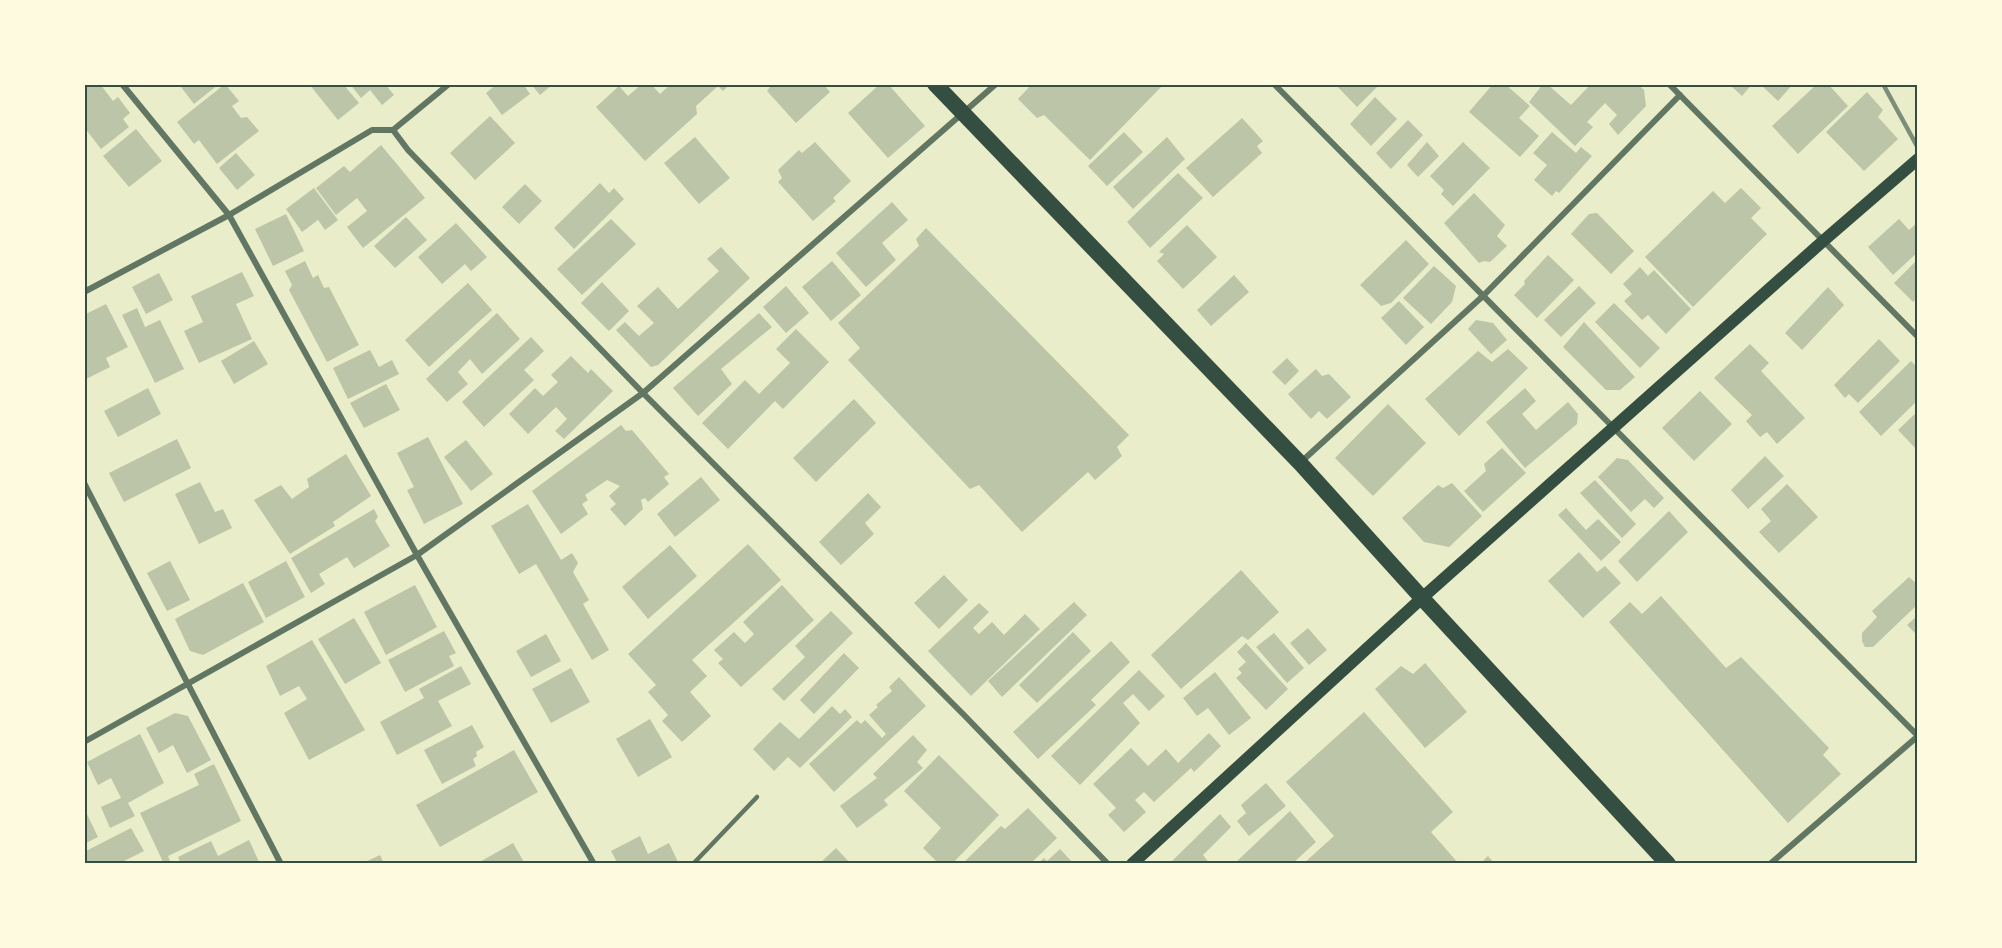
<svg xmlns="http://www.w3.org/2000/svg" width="2002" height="948" font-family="Montserrat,sans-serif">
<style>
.building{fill:#bcc5a7}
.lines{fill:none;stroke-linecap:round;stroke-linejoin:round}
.service{stroke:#617663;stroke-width:4.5}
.minor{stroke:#617663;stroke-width:6}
.secondary{stroke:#344e41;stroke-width:12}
.trunk{stroke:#344e41;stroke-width:16}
.rail{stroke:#7c8e77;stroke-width:4.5}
.neatline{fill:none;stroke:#344e41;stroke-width:2}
</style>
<rect width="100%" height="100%" fill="#e9edc9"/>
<path class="building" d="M84,84H100L113,101L118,97L130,113L123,119L129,127L101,149L84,127Z
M184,84H219L194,104L181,87Z
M225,84L239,101L232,106L241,118L247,117L259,131L217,164L199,140L194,144L177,122Z
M309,84H343L359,103L338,120Z
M350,84H385L394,95L382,105L370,90L361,98Z
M497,84H523L530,94L502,115L486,93Z
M531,84H553L540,95Z
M642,84H651L660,94L671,84H730L723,91L718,86L696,106L697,114L645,161L596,107L619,86L628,96Z
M767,84H823L830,92L796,123L767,91L770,87Z
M880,84H888L925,126L888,158L848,113Z
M1032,84H1164L1090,160L1044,115L1037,118L1018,99Z
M1335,84H1380L1357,107Z
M1493,84H1505L1530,106L1519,118L1539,136L1520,157L1469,112Z
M1543,84H1547L1571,105L1591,84H1637L1644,90L1646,106L1618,135L1609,124L1617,115L1605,103L1587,122L1593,127L1575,146L1529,102Z
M1729,84H1752L1742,96Z
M1760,84H1793L1778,101Z
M1817,84H1828L1848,106L1798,154L1772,126Z
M1867,92L1883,110L1878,117L1898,139L1864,171L1826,132Z
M1375,97L1397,119L1371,146L1350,124Z
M490,116L515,143L475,180L450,153Z
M1242,118L1263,141L1257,146L1262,153L1213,197L1186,168Z
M1408,120L1423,135L1391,169L1376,153Z
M136,129L162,161L129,187L103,156Z
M1124,132L1143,152L1107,186L1088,166Z
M1552,132L1576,153L1581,147L1592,156L1559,193L1556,191L1552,196L1534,180L1547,165L1533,153Z
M695,137L730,178L699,204L664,163Z
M1167,137L1185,159L1133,209L1113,187Z
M815,142L851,181L833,198L836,201L813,221L778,182L782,178L778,170L799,150L802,153Z
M1427,142L1439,156L1418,177L1407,165Z
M1463,142L1490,168L1453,206L1441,194L1444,190L1430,176Z
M381,145L425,198L363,248L347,227L367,211L357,198L336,215L316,188L344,166L350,172Z
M236,153L255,175L237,190L219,168Z
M1178,173L1203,198L1150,248L1127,222Z
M600,183L609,193L614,188L624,199L574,249L554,228Z
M525,184L542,201L519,224L502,207Z
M314,188L338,220L325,230L318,220L302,232L286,209Z
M1741,188L1761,208L1751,218L1767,234L1693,307L1645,257L1713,191L1725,203Z
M1474,193L1505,225L1497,236L1507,246L1490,262L1484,261L1479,263L1444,223Z
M892,202L908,220L882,243L896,260L866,287L836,253Z
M1597,213L1634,251L1611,274L1571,234L1589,214Z
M286,214L304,251L273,266L255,229Z
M406,217L427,240L395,268L374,246Z
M611,219L636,244L582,295L557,269Z
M1899,219L1909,230L1918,222V252L1893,275L1868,247Z
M456,223L487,257L471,271L465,264L442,284L418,257Z
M1187,225L1217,257L1183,289L1157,261L1164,254L1159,252Z
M926,228L1129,435L1117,447L1122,456L1095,480L1088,472L1022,532L979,485L970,489L848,360L860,348L838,323L919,246L916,239Z
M1406,240L1429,264L1391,303L1381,306L1360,285Z
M721,247L750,278L658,365L651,367L616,330L625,322L639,336L654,323L637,306L658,287L678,309L719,271L707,259Z
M1548,255L1574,280L1537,318L1514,295L1525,284L1524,281Z
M1918,259V297L1913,302L1894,283Z
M305,261L313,278L318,275L324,288L329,287L359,345L327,362L289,290L292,285L285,271Z
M832,261L861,295L831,321L802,287Z
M1434,266L1456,286L1452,302L1431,324L1403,298Z
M1640,267L1648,276L1654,270L1691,309L1666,334L1648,315L1642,320L1624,301L1632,294L1623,284Z
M242,272L254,296L236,304L252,339L199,363L184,331L203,322L191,296Z
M159,273L173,300L146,314L132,287Z
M1234,275L1249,292L1211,326L1197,310Z
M602,282L629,311L609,331L581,303Z
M468,283L492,310L429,367L405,340Z
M786,286L809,313L786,333L763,307Z
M1579,286L1596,303L1561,337L1544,320Z
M1828,287L1844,305L1802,350L1785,333Z
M1399,301L1424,327L1406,345L1381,318Z
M1614,303L1660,348L1640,368L1595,322Z
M106,304L128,347L106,358L110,367L84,380V315Z
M137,308L145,327L160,320L184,369L155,383L122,315Z
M497,313L520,339L482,374L470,359L458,372L468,384L447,402L426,379Z
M759,313L772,327L721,369L732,384L698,416L673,388Z
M1476,320L1493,323L1507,340L1491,354L1468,329Z
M1584,322L1635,377L1620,390H1606L1563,347Z
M796,329L829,362L783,409L775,401L728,449L702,423L745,380L759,394L790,363L776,349Z
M531,337L544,351L524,370L534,380L484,427L462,402Z
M1879,339L1900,361L1858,403L1849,394L1845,398L1834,385Z
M254,341L268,364L234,384L221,361Z
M1750,344L1769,363L1761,371L1805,418L1777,444L1767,432L1760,437L1746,421L1752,415L1714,378Z
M1508,349L1528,368L1459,436L1425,399L1478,351L1492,362Z
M370,350L379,367L392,360L399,374L348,399L333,368Z
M571,356L588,373L591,369L613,391L564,439L555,431L567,419L556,407L528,434L509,414L535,388L543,396L558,382L551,375Z
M1287,358L1299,371L1285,385L1272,372Z
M1911,361L1918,368V400L1881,436L1859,412Z
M1316,369L1322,376L1329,374L1351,397L1327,419L1319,411L1311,419L1288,394Z
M386,384L400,410L364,428L350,403Z
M148,388L161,414L118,437L104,411Z
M1525,388L1536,401L1522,414L1536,430L1568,402L1578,414L1577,424L1525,468L1486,422Z
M1700,391L1732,424L1694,461L1662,428Z
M854,399L876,423L816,482L793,458Z
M1388,404L1426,443L1373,496L1335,458Z
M1918,411V451L1898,430Z
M621,425L626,431L632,430L669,474L664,477L669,484L648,502L645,498L641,500L643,509L625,526L610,509L616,504L609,496L620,486L607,480L585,495L588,500L582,504L588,514L561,534L532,491Z
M428,437L463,504L424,524L407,490L414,487L397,453Z
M177,439L191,468L124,502L109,473Z
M466,440L493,474L471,491L444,457Z
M1502,448L1526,473L1483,512L1464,491L1486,471L1484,464Z
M346,454L371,496L333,522L335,526L290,554L254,500L281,485L292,499L309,487L307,479Z
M1765,456L1784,476L1748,509L1731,490Z
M1617,458L1628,460L1664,498L1654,508L1645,499L1631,512L1598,477Z
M701,477L720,500L675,537L657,514Z
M1595,480L1636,524L1622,538L1580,493Z
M200,482L215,512L223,509L232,528L199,544L175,494Z
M1452,483L1482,516L1449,547L1424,542L1402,518L1438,485L1443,488Z
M1787,484L1818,517L1779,553L1759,532L1771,521L1761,509Z
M868,493L881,507L865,523L874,534L841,565L819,542Z
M528,504L561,560L572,553L578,563L573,572L589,600L583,604L609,650L592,660L536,564L519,574L491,526Z
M1566,508L1586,530L1598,519L1621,542L1601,561L1558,515Z
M374,509L378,517L375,521L390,546L354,568L347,557L319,574L325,584L311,593L291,558Z
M1669,511L1688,532L1637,582L1618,561Z
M748,544L781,580L692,660L707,676L690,692L711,716L682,742L662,721L668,715L648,692L656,685L628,654Z
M670,545L697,576L648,619L622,587Z
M1579,552L1597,572L1605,566L1621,583L1583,618L1548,581Z
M170,561L190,600L167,611L147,573Z
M286,561L305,597L266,618L248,582Z
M1241,570L1279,612L1248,640L1242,636L1181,689L1151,655Z
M944,575L968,600L939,629L914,603Z
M1909,577L1918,585V604L1873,647H1865L1862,641V633L1877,617L1872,611Z
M243,583L264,622L203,655L190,651L175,619Z
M415,585L437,627L386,655L364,612Z
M782,585L814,620L741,687L718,663L723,659L714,650L734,632L745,643L754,634L743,622Z
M1661,596L1726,668L1741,657L1829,748L1823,755L1841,774L1788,823L1609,622L1630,602L1642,614Z
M1074,602L1087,615L1002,697L988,681Z
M979,603L989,612L973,628L979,634L992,622L1004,635L1025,614L1040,629L971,696L928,651Z
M831,611L853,633L784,701L772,689L805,657L795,646Z
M1918,615V636L1907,625Z
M354,618L381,663L345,684L318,639Z
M1308,628L1327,650L1309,665L1290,643Z
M444,631L456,653L449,656L454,666L405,692L388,660Z
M1073,632L1091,651L1037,703L1019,685Z
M1274,633L1304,668L1287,683L1256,647Z
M546,634L561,661L531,677L516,651Z
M312,640L365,730L309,760L284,713L307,699L299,686L280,696L266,666Z
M1111,641L1130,662L1091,700L1096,705L1038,759L1013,732Z
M1246,643L1288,689L1266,710L1236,678L1242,673L1238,669L1246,662L1237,652Z
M844,653L859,668L814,714L800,700Z
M1425,663L1467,712L1425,748L1375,689L1401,666L1413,674Z
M461,666L471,684L438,701L452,726L397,755L380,722L424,698L419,689Z
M571,668L590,702L551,723L532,689Z
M1139,670L1165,696L1149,711L1133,694L1123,703L1140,723L1080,785L1051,756Z
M1215,672L1251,718L1229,735L1208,708L1197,716L1183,698Z
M899,677L926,706L834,792L809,764L857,720L861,724L865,720L882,738L886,734L869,715L878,707L876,705L892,691L889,687Z
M832,706L840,714L845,709L852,717L800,768L788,757L774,771L753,749L780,722L799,739Z
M1364,712L1453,812L1431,832L1459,864H1303L1334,836L1286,782Z
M175,713L188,716L211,760L187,773L173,745L159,753L146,728Z
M650,719L672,757L638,777L616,739Z
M472,725L484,747L476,752L477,756L473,759L476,766L442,784L424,750Z
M1209,733L1221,746L1194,772L1191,768L1154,802L1144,792L1135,800L1146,812L1124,832L1108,815L1116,808L1093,784L1131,748L1148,766L1166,749L1178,763Z
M140,734L164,783L128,803L135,816L110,828L101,807L121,798L111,778L98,785L87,762Z
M913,735L927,750L917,762L923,768L884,800L888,805L857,828L840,806L877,778L873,774Z
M514,750L538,792L440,847L416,805Z
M939,755L999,815L952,864H939L923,848L941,828L904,791Z
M214,764L241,821L168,856L171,864H164L140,813L199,785L194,774Z
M1266,783L1286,806L1249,836L1237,821L1246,813L1241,805Z
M84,808L98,837L84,844Z
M1028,808L1057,838L1030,864H962L1001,826L1005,829Z
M1290,811L1316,842L1292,864H1238L1236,862Z
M1220,814L1231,827L1203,855L1210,864H1169Z
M131,828L144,851L118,864H84V852Z
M640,836L648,854L669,843L678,862L674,864H618L611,851Z
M249,840L260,864H181L178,857L211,841L218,856Z
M513,843L525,864H476Z
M836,848L851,864H819Z
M1060,849L1074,864H1037L1044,858L1047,861Z
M380,855L384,864H361Z
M1488,856L1495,864H1480Z"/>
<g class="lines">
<path class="service" d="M693,864L757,797"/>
<path class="minor" d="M122,84L229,215L417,555L594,864
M1274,84L1918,736
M1669,84L1918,337
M393,130L408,150L643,393L965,716L1108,864
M84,292L229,215L372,130H393L449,84
M1301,462L1483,296L1680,95
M84,483L281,864
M84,742L417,555L643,393L996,84
M1770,864L1918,736"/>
<path class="secondary" d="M1132,864L1422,598L1822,242L1918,159"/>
<path class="trunk" d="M935,84L1300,463L1422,598L1668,864"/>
<path class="rail" d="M1883,84L1918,148"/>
</g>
<rect width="2002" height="948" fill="none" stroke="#fefae0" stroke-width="171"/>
<rect x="86" y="86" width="1830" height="776" class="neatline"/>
</svg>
